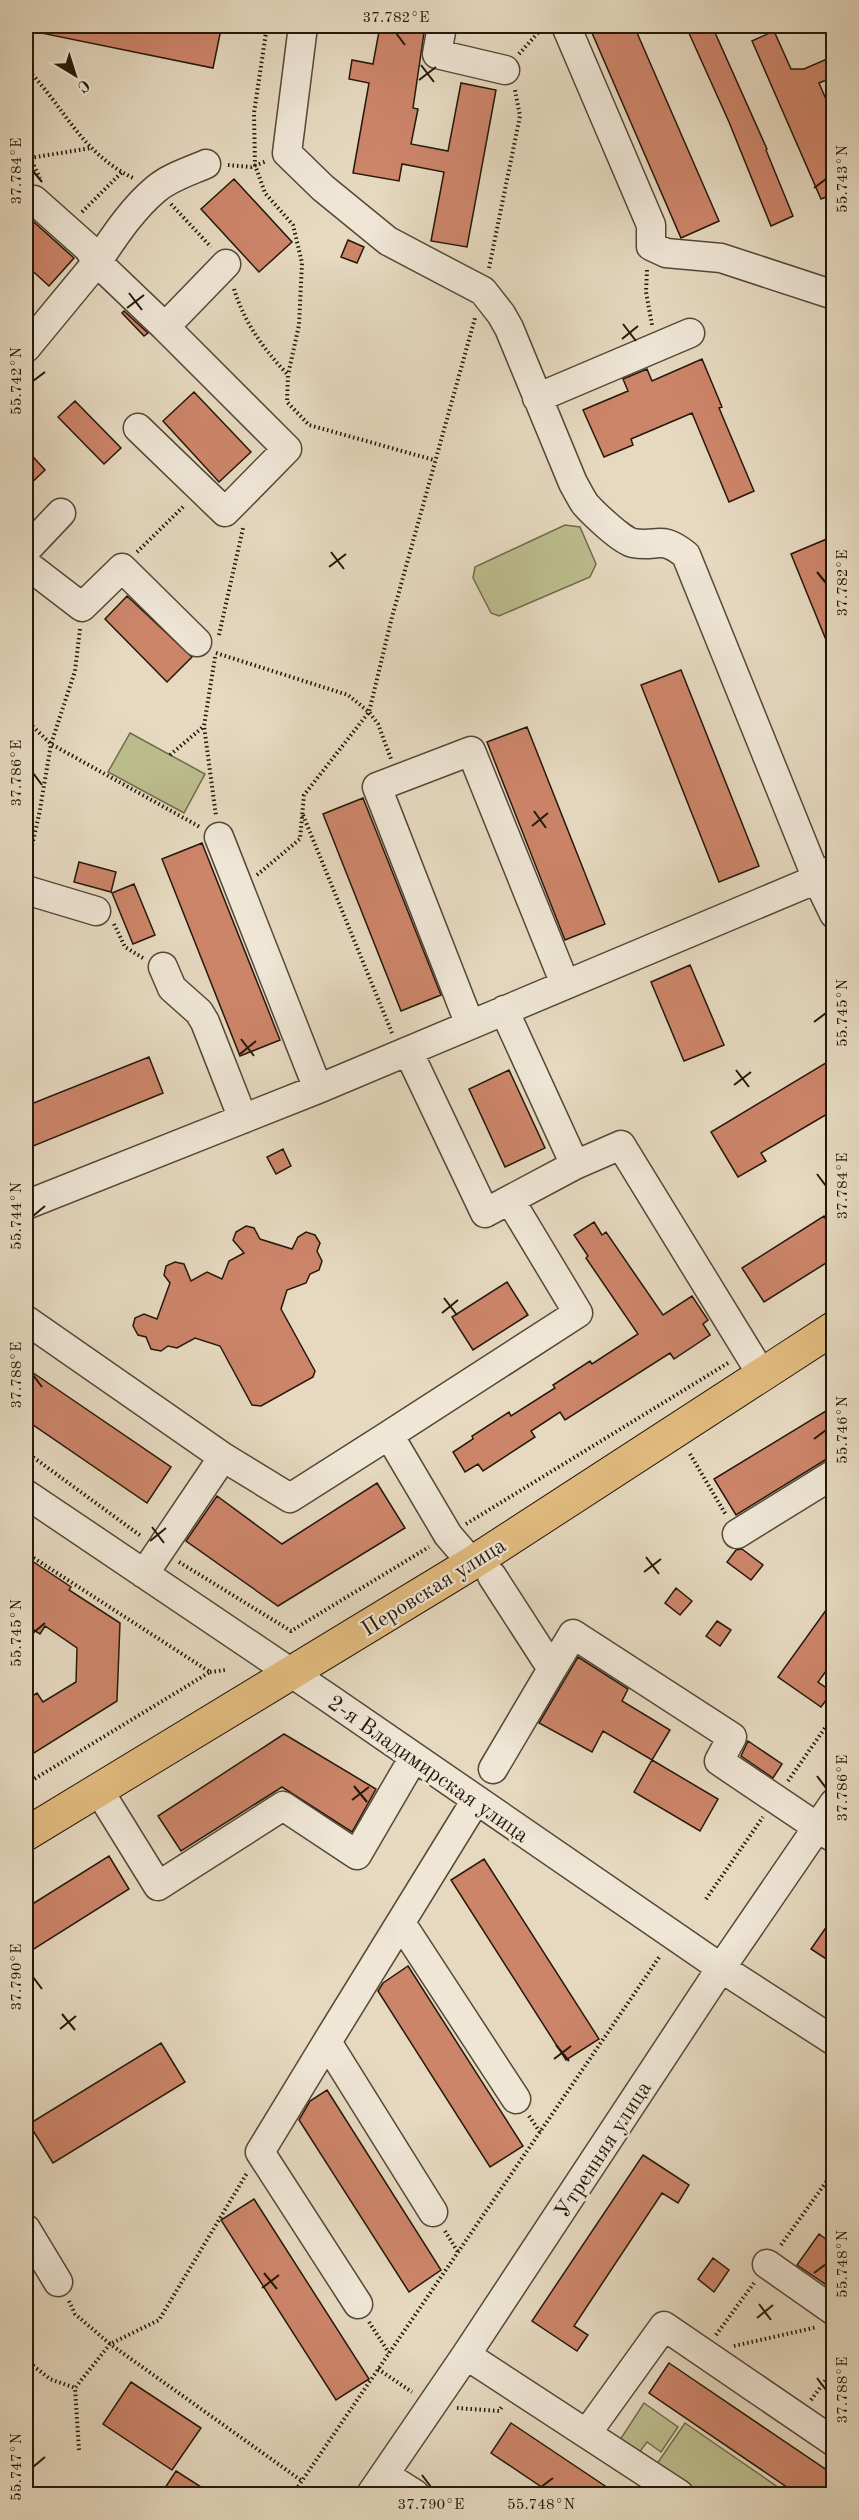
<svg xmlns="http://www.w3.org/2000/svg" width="859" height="2520" font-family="'Old Standard TT',serif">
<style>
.green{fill:#bcbd8d;stroke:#706a4b;stroke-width:1.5}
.building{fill:#cd856a;stroke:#241809;stroke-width:1.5}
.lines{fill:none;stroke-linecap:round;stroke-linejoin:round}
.minor-casing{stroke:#544837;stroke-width:31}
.major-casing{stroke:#241809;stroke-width:35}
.path{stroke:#241809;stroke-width:4;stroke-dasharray:1.5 3;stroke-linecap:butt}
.minor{stroke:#efe6d6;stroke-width:28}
.major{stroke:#e3bc80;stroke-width:33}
.ticks{fill:none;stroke:#241809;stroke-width:2}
.labels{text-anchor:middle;stroke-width:4.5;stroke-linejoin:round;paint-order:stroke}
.street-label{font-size:22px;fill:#241809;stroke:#efe6d6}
.neatline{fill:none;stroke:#241809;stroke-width:2}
.ticks-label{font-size:15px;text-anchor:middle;fill:#241809}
</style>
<rect width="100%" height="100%" fill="#e6d9c0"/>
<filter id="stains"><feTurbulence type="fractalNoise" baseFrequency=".00333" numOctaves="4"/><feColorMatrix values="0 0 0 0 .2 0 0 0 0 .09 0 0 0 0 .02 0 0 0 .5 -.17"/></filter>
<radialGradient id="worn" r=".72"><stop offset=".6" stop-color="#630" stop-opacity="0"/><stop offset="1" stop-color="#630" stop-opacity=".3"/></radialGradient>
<path class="green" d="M565,525L580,527L596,564L590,577L499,616L491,613L473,578L475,567Z
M130,733L205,774L184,813L108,772Z
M644,2403L678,2427L661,2452L647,2442L635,2458L616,2446Z
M685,2423L788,2494H738L726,2487L721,2494H685L652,2471Z"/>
<path class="building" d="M42,26H203L221,29L213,68L41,33Z
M380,26H425L413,108L418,109L411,144L448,151L461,83L496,90L467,247L431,241L444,172L402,164L399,181L353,173L369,83L349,79L352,60L373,64Z
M589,26H634L719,221L681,238Z
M701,26H712L767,149L766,150L793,216L771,226L729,122L688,31Z
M774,31L791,69H804L827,59L834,74V77L819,83L834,118V194L821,199L752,41Z
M234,179L292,242L259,272L201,209Z
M26,215L74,258L49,286L26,265Z
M348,240L364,247L357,263L341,257Z
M124,311L148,333L144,336L122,313Z
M702,359L722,407L719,408L754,491L729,502L692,413L631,439L633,445L604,457L583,410L628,391L623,379L647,369L652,381Z
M194,392L251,452L219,482L163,421Z
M75,401L121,448L104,464L58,417Z
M26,449L45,470L26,488Z
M834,536V657H833L791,554Z
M127,596L192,657L167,682L105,619Z
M681,670L759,866L719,882L641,685Z
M527,727L605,924L565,940L487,742Z
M363,798L441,995L401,1011L323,814Z
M202,843L280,1040L240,1056L162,859Z
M79,862L116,872L111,892L74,882Z
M134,884L155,935L133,944L112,893Z
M690,965L724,1045L684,1061L651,982Z
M149,1057L163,1093L26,1149V1106Z
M834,1058V1110L761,1153L766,1161L738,1177L711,1132Z
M509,1070L545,1148L505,1167L469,1089Z
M283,1149L291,1166L276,1174L267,1157Z
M824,1216L834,1232V1258L764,1302L742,1268Z
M594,1222L602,1235L606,1232L663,1315L692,1296L708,1320L703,1324L710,1335L674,1359L670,1353L565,1420L560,1412L531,1431L535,1437L483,1471L478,1464L465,1472L453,1452L473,1439L472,1436L509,1412L511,1416L555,1388L553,1385L590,1361L592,1364L638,1334L586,1258L588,1256L574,1235Z
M246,1226L254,1228L260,1239L292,1249L298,1237L306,1232L315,1235L320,1243L317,1251L322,1261L319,1270L310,1274L306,1283L287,1290L281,1309L315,1371L313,1377L261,1406L252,1405L220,1346L195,1338L177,1348L168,1346L161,1351L151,1349L146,1337L138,1335L133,1326L135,1318L144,1314L157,1319L170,1283L164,1275L166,1266L175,1262L184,1264L191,1281L207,1272L222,1279L229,1261L244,1253L233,1240L236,1232Z
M507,1282L528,1315L473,1350L452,1317Z
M26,1368L171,1467L147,1503L26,1420Z
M834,1406V1458L825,1460L736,1515L714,1479Z
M377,1483L405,1528L278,1606L186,1541L217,1496L282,1544Z
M742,1549L763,1565L751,1580L727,1562L736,1550Z
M26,1557L71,1587L69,1590L120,1623L117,1701L26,1758V1700L37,1693L43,1702L76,1682L77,1648L45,1626L40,1634L26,1625Z
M676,1588L692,1601L680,1615L665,1603Z
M834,1599V1660L818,1682L832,1692L821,1707L778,1677Z
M717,1621L731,1630L720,1646L706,1636Z
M578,1657L628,1689L622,1701L670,1730L652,1760L603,1731L592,1752L539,1723Z
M284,1734L376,1789L352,1832L282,1787L181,1851L158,1816Z
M748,1741L782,1764L773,1778L741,1756Z
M652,1760L718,1799L700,1831L634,1792Z
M109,1856L129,1889L26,1954V1908Z
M484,1859L599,2039L566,2060L451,1880Z
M834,1916V1964L811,1949Z
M408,1966L523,2146L490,2167L378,1991L383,1983Z
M161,2043L185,2082L53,2163L29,2124Z
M327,2090L441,2270L409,2292L299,2120L310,2101Z
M643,2155L689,2185L678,2203L662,2193L574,2326L588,2335L577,2351L532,2321Z
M254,2199L369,2379L336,2400L221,2220Z
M819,2234L834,2245V2290L797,2265Z
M713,2258L729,2270L714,2292L698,2279Z
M669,2363L834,2475V2494H797L649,2393Z
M131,2382L201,2428L172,2470L103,2424Z
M511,2423L617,2494H552L491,2453Z
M176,2471L212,2494H161Z"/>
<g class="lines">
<g class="minor-casing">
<path id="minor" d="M303,26L287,153L323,188L388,241L483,291L501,314L509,328L573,483C577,490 581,498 585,504C593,513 622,541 633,543C658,548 660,534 686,555L817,879L834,914
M442,26L437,54L505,70
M566,26L651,225V246L666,253L721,258L834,295
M34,200L88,248L97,262C114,237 132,209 156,189C170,177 190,171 206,164
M26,348L97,262L165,327L226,264
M537,398L690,333
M138,428L225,512L287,449L165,327
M26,550L61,513
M26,564L82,607L122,568L197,642
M219,837L318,1089
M26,890L96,911
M163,967L172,988L199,1012L205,1022L243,1119
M470,1025L377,787L471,751L565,984
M408,1051L485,1213L575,1165L504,1010
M575,1165L621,1145L762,1375
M26,1205L318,1089L817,879L832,870
M26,1320L223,1457
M26,1494L330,1699L721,1968L834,2041
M737,1534L834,1474
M472,1563L448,1535L389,1435L578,1313L510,1200
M144,1574L223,1457L290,1498L389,1435
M492,1576L552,1669L493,1769
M552,1669L573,1634L732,1737L719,1761L832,1837
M98,1789L158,1886L283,1806L357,1855L414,1757
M401,1923L516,2099
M327,2042L260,2152L358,2304
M433,2212L327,2042L476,1800
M26,2229L58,2282
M767,2264L834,2311
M466,2355L679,2494
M587,2433L664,2326L834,2442
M385,2475L415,2494
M371,2494L466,2355L721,1968L834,1803"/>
</g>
<g class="major-casing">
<path id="major" d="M26,1834L472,1563L834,1328"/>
</g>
<path class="path" d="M267,26L254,113L255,165L265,193L293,225L302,263L299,325L288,375
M519,54L544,26
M26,68C64,106 80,152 133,178
M26,149L40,178
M30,158L91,148
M228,165L251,167L267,161
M171,204L211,247
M82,212L122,172
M489,268L520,116L515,90
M647,270L646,292L652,325
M234,289C245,324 263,348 288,375L287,402L309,425L434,460
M137,552L185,505
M219,635L243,528
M216,653L348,695L369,712L378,724L391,759
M215,657L204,726L216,816
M26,720L51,744L200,827
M170,755L203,727
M303,815L392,1033
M27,867L39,815L51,744L75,671L80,629
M257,875L300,839L304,795L369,712L392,617L475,318
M114,924L125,947L143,958
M26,1452L141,1536
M690,1454L726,1515
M466,1524L728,1363
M26,1553L210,1672L26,1784
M179,1562L291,1631L429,1547
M210,1672L226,1670
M788,1781L834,1715
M706,1899L763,1817
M529,2116L540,2132
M445,2231L458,2252
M781,2245L834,2171
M69,2301L75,2314L110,2344L159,2320L247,2173
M369,2322L389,2353
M716,2335L754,2283
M734,2346L817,2327
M26,2360L50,2379L75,2388
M378,2369L412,2392
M811,2400L834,2369
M457,2408L499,2411L503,2405
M79,2450L75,2388L110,2344L302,2481
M293,2494L660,1956"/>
<use href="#minor" class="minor"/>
<use href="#major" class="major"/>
</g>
<path class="ticks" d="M396,33L405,45M421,65L434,82M419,80L436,67M33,171L42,182M814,188L826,179M129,293L142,310M127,308L144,295M623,324L636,341M622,339L638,326M33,381L45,372M331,552L344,569M329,567L346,554M817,572L826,583M33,773L42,785M534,811L546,828M532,826L548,813M814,1022L826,1013M241,1039L254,1056M240,1054L256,1041M736,1070L749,1087M734,1085L751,1072M817,1174L826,1186M33,1216L45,1206M444,1298L457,1315M442,1313L458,1300M33,1375L42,1387M814,1439L826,1430M152,1527L164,1543M150,1541L166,1528M646,1557L659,1574M644,1572L661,1559M33,1633L45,1623M817,1776L826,1788M354,1786L367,1802M352,1800L369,1787M33,1977L42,1989M62,2014L75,2030M60,2029L76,2016M556,2045L569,2061M554,2059L571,2046M264,2273L277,2289M814,2273L826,2264M262,2288L279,2275M759,2304L771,2320M757,2318L773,2305M817,2378L826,2390M33,2467L45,2457M422,2475L431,2487M541,2487L553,2478"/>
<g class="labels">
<g class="street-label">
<text transform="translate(433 1586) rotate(-32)" y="8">Перовская улица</text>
<text transform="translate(429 1768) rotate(35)" y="8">2-я Владимирская улица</text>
<text transform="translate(602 2149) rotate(-57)" y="8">Утренняя улица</text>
</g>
</g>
<rect width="859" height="2520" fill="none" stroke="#e6d9c0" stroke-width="66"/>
<g transform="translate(75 75) rotate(142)" stroke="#efe6d6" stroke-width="4.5" paint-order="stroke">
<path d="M0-4.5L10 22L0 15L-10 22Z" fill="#241809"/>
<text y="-9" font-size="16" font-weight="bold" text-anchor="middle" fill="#241809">С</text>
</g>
<rect x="33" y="33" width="793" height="2454" class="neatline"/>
<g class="ticks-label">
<text x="396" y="22">37.782°E</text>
<text transform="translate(16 171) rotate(-90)" y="5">37.784°E</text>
<text transform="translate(842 179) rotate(-90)" y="5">55.743°N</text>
<text transform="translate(16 381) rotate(-90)" y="5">55.742°N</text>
<text transform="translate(842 583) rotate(-90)" y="5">37.782°E</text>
<text transform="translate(16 773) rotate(-90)" y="5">37.786°E</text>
<text transform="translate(842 1013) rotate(-90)" y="5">55.745°N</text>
<text transform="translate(842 1186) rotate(-90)" y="5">37.784°E</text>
<text transform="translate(16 1216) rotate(-90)" y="5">55.744°N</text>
<text transform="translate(16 1375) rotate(-90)" y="5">37.788°E</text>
<text transform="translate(842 1430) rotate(-90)" y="5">55.746°N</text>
<text transform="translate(16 1633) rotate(-90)" y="5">55.745°N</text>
<text transform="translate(842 1788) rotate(-90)" y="5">37.786°E</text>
<text transform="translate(16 1977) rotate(-90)" y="5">37.790°E</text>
<text transform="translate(842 2264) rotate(-90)" y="5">55.748°N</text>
<text transform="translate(842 2390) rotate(-90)" y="5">37.788°E</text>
<text transform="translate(16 2467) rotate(-90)" y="5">55.747°N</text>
<text x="431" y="2509">37.790°E</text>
<text x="541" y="2509">55.748°N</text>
</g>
<rect width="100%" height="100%" filter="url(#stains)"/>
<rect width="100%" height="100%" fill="url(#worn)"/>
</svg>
